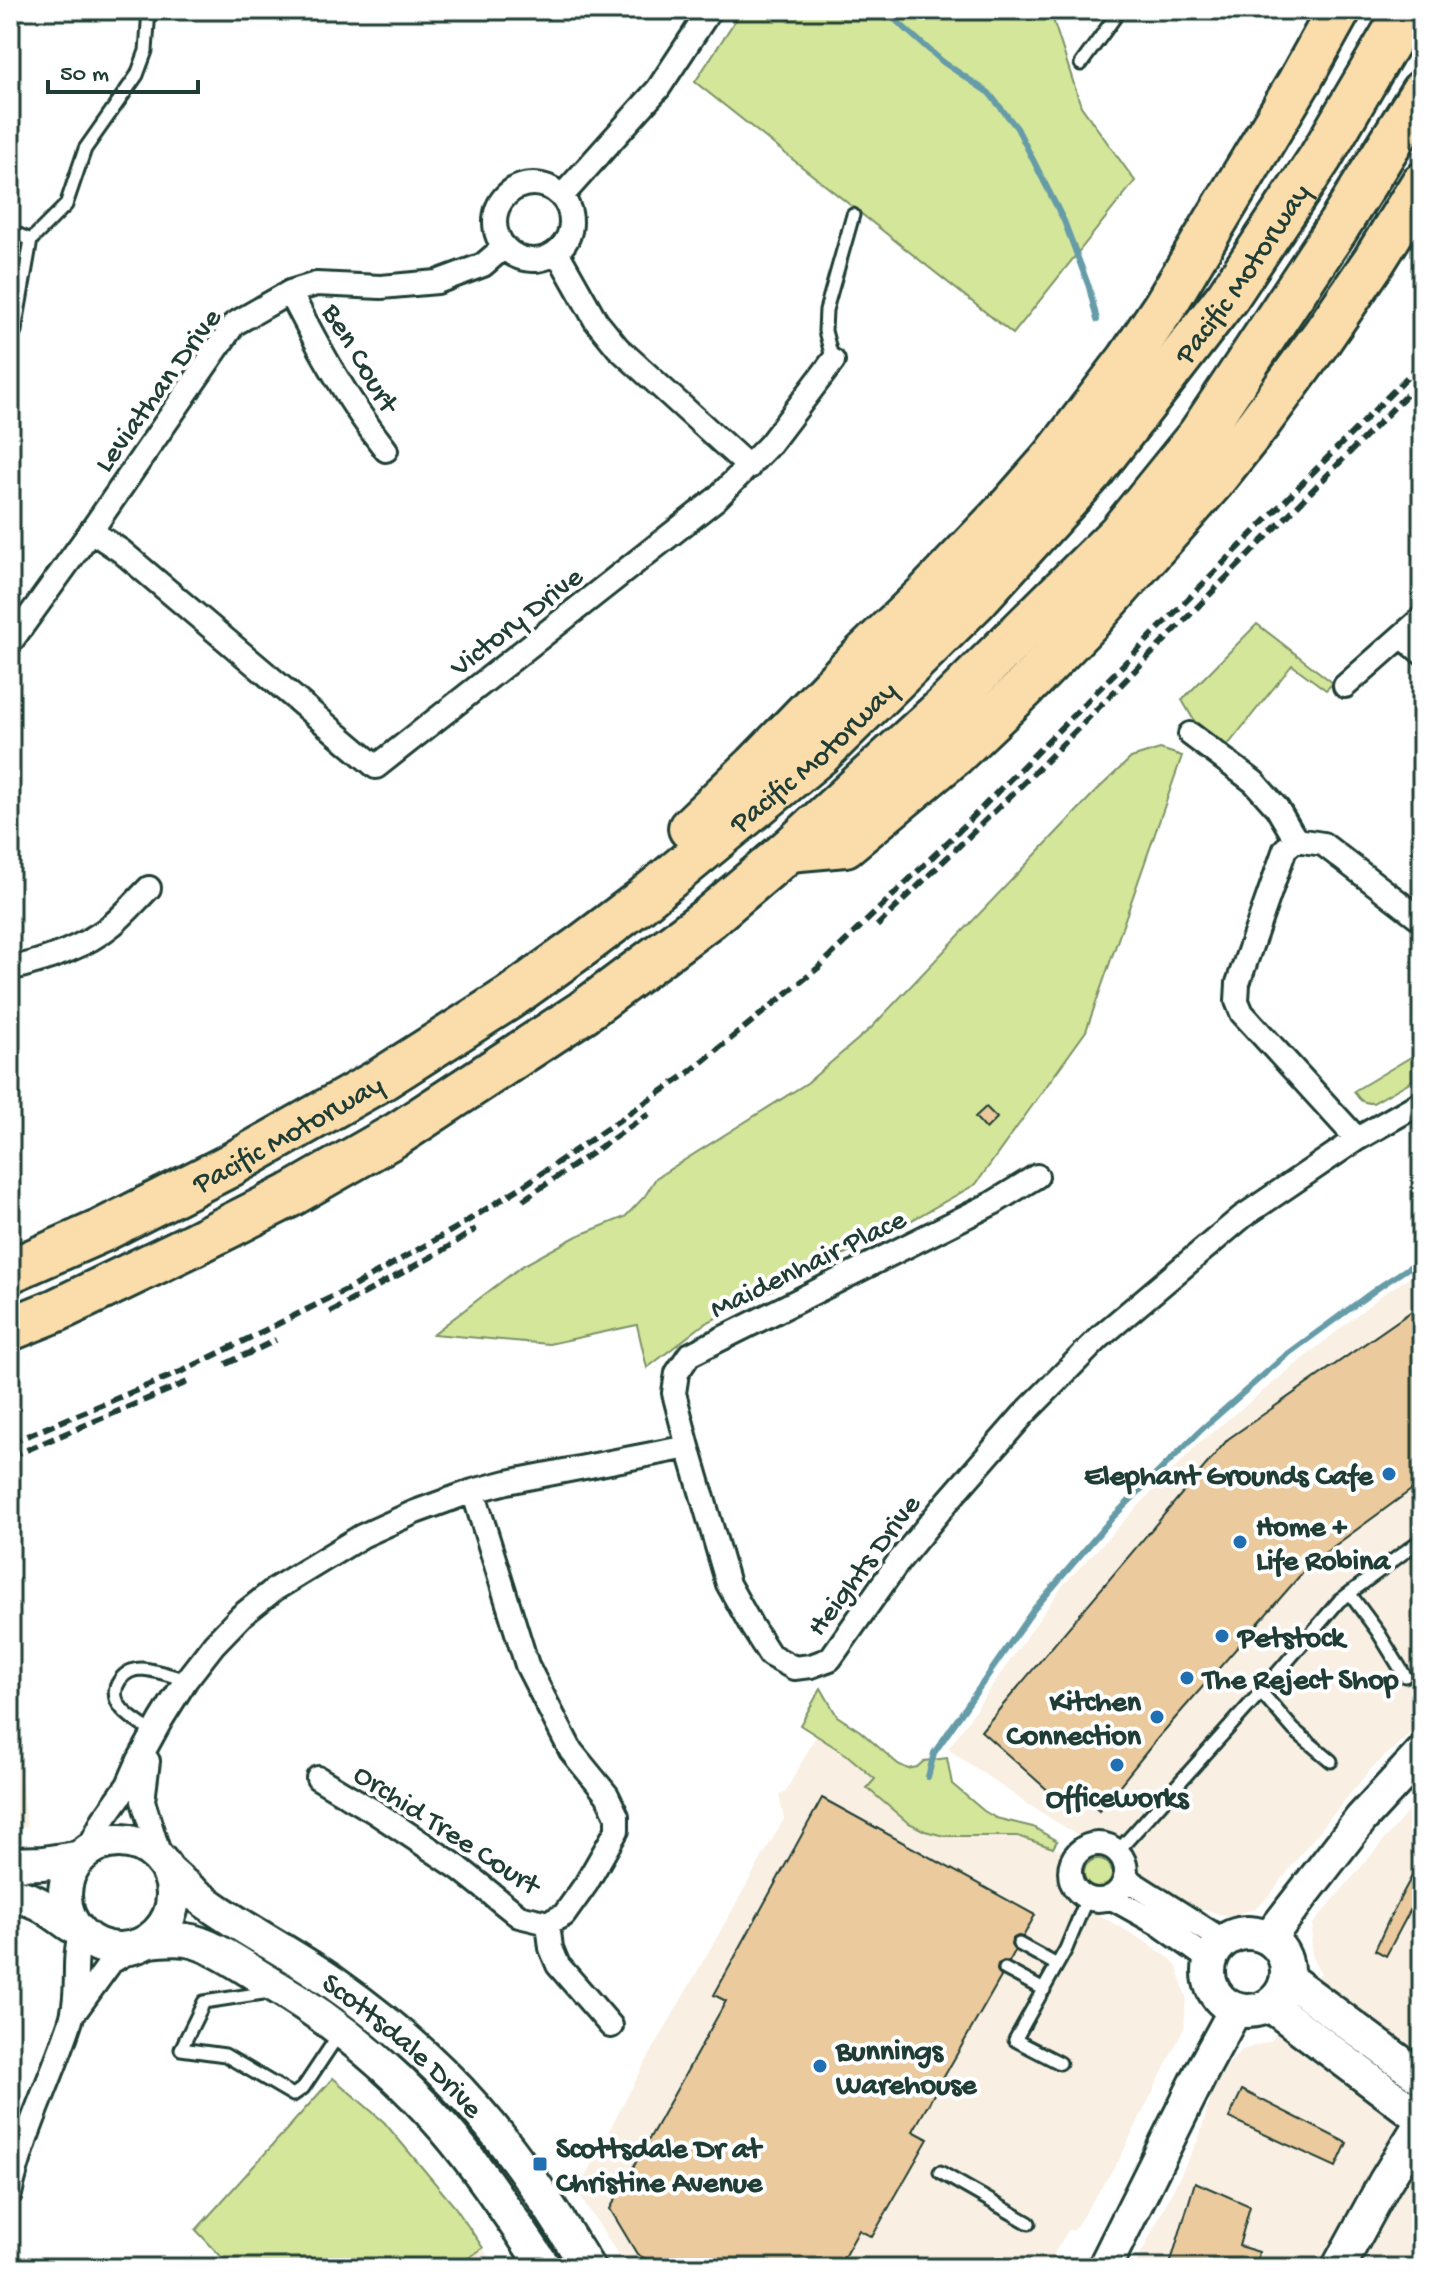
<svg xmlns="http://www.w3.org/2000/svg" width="1432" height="2278" font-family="'Gochi Hand',sans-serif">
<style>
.built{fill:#f9efe2}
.green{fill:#d4e69a;stroke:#7a9267;stroke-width:2}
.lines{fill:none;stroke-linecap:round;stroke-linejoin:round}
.stream{stroke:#659ca8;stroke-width:6}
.building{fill:#ebca9d;stroke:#1f3d34;stroke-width:2}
.lane-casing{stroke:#1f3d34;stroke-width:17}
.street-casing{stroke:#1f3d34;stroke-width:28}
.secondary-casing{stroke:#1f3d34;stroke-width:38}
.highway-casing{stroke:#1f3d34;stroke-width:48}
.lane{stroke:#fff;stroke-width:11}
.street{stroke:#fff;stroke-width:22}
.secondary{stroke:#fff;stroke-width:32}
.highway{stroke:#faddab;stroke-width:42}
.rail{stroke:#1f3d34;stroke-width:6;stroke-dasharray:12 6;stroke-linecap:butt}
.poi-dot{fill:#1f6fb2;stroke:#fff;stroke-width:3}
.labels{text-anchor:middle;stroke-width:8;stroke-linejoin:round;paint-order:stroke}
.street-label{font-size:30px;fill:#1f3d34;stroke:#fff}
.poi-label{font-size:30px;font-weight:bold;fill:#1f3d34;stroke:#fff;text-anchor:start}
</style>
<rect width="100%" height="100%" fill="#fff"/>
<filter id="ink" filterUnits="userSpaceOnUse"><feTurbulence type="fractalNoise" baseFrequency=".0125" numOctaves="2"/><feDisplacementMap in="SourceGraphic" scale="16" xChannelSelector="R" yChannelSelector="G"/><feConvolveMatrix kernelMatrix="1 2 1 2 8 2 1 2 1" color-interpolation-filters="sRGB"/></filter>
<g filter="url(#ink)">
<path class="built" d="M1422,1270V1722L1369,1771L1307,1846L1270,1895L1254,1909L1228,1916L1194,1907L1026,1803L948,1749L1063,1585L1199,1443L1383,1294Z
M10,1702L27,1827L10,1826Z
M816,1736L847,1755L875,1779L868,1789L907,1822L925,1831L944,1836H1018L1062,1851L1058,1876L1066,1896L1144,1941L1171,1959L1177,1967L1186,1997L1184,2028L1119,2160L1073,2231L1069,2229L1045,2268H627L577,2191L642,2069L784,1819L779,1795L785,1793Z
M1422,1795V2268H1134L1199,2138L1218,2074L1242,2050L1271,2041L1298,2004L1321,1973L1313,1960L1311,1947L1313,1924Z
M483,2248L495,2268H454Z"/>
<path class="green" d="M742,10H1050L1081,106L1135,181L1013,334L695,82Z
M1257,624L1333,683L1326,690L1292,665L1228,745L1196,724L1182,700Z
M1160,749L1182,756L1086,1031L976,1184L910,1221L704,1324L647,1368L637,1325L549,1344L433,1334L522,1266L577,1236L625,1217L645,1196L656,1178L807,1083L871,1028L1095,792L1131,758Z
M1411,1057L1422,1069V1075L1373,1103C1362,1103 1359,1100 1354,1091Z
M821,1688L837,1716L860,1731L898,1764L908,1769L917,1767L924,1761L947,1758L952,1784L984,1811L996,1818L1033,1827L1057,1841L1053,1848L1018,1836H944L925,1831L907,1822L867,1788L875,1779L847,1755L800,1725Z
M1084 1873a14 14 0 1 1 28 0a14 14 0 1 1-28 0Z
M333,2078L384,2122L455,2207L483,2248L454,2268H232L196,2230Z"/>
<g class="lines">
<path class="stream" d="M888,10L892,17L943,62L989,93L1017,128L1064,221L1089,287L1097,320
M928,1777L934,1753L1034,1609L1113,1517L1202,1429L1285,1356L1382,1285L1422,1259"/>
</g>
<path class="building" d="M986,1107L997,1118L986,1129L975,1117Z
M1422,1304V1482L1311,1563L1157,1739L1099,1811L1071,1787L1060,1801L981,1731L1228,1439Z
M822,1798L1035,1915L1023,1937L1018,1936L1012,1939L1011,1945L1015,1951L1009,1962L1004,1961L998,1964L997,1970L1001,1977L913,2131L928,2139L872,2237L859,2230L838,2268H662L637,2254L610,2209L726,2001L714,1995Z
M1417,1867L1422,1870V1888L1386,1956L1375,1950L1392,1913Z
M1242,2090L1347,2143L1336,2167L1229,2118Z
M1195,2182L1250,2206L1239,2246L1259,2252L1256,2268H1169Z"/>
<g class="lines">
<g class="lane-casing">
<path id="lane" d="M1081,64L1120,10
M10,231L31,240
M10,341L15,331L31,240L66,205L85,149L137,75L146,51L149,10
M833,361L825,331L826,310L853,215
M1350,1594L1378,1632L1405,1676
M1261,1692L1294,1730L1331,1761
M154,1733C137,1722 103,1704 120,1680C125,1673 133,1669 142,1669C157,1670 172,1676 186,1680
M1117,1852L1261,1692L1339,1601L1422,1539
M1019,1944L1057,1965
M1005,1969L1044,1990
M270,1992L204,2002L181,2049L225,2055L293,2095L303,2088L339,2034
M1060,2063L1015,2040L1066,1949L1087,1898
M940,2172L1029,2223"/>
</g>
<g class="street-casing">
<path id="street" d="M495 222a38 38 0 1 1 76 0a38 38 0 1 1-76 0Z
M562,196L658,89L710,10
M557,252L596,321L618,348L749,467
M290,292C318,347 348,402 386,450
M91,531L121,551L376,767L716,499L770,444L833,361
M1402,636L1422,653
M10,643L91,531L234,324L290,292L316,284L381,287L437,282L483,265L504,247
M1345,686L1422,618
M1190,734L1254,782L1277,808L1296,840
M10,969C46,960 84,948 113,924C126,913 137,900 149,888
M1357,1139L1242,1013L1237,1001L1238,983L1285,849L1296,840L1323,844L1422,920
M688,1447L674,1393L677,1373L689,1355L993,1203L1037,1176
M148,1761L143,1801L161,1860
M318,1778L375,1812L459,1868L519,1916L548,1923L564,1915L586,1884L617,1830V1816L607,1795L571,1751L527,1665L473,1491
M1070 1872a28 28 0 1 1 56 0a28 28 0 1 1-56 0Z
M89,1848L103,1820L128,1785L139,1760L161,1720L186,1680L214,1644L241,1616L275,1589L362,1536L415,1512L473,1491L507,1482L688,1447L728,1584L752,1627L770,1655L794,1668L811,1666L830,1659L899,1561L948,1501L1024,1414L1100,1337L1242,1217L1357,1139L1422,1102
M1125,1878L1224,1941
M1110,1897L1162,1926L1211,1961
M548,1923L551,1948L558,1965L611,2026
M77,2009L111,1962L136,1947
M10,2194C23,2133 52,2079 71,2020C80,1990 72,1962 80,1935"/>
</g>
<g class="secondary-casing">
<g id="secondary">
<circle cx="119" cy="1895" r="54"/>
<path d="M10,1864L43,1863L76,1858"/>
<path id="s1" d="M169,1872C218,1918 280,1945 335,1984C386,2020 435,2062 476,2109C519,2157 554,2213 588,2268"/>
<path d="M10,1895C35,1897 52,1912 72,1926"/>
<circle cx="1248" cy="1972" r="39"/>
<path d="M1269,1938L1361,1819L1422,1753"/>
<path d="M149,1941C161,1940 174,1938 186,1940C211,1943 245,1968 267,1981C334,2020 394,2070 445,2129C482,2172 513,2221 545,2268"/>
<path d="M1287,1978L1422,2078"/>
<path d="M1270,2005L1422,2119"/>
<path d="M1104,2268L1204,2067L1235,2010"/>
<path d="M1338,2268L1385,2182L1422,2122"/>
</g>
</g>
<g class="highway-casing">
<g id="highway">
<path d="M690,828L755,766L847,671L926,595L1010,507L1054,457L1129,359L1164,307L1299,82L1339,10"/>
<path d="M789,850L845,845L955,754L1022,690L1093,617L1212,482L1259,423L1322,337L1374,261L1422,184"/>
<path id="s2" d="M10,1271L101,1231L227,1167L382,1079L509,998L583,945L640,902L821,753L976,600L1092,472L1228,296L1320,158L1407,10"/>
<path d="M10,1329L57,1310L190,1246L289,1196L399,1133L583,1012L710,917L789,850L943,709L1119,534L1200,434L1339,225L1422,92"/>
</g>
</g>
<use href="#lane" class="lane"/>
<use href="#street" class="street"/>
<use href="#secondary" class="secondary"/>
<use href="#highway" class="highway"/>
<path class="rail" d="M877,926L1040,767L1422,379
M523,1200L649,1114
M330,1312L442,1251L476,1229
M226,1364L276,1340
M10,1443L185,1370L352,1287L456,1228L523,1186L687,1074L818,968L954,836L1422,362
M10,1457L190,1381"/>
</g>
</g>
<g class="poi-dot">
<circle cx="1389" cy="1474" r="8"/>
<circle cx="1240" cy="1542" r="8"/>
<circle cx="1222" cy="1636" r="8"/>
<circle cx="1187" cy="1678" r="8"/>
<circle cx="1157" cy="1717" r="8"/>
<circle cx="1117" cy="1765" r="8"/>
<circle cx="820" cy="2066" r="8"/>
<rect x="532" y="2156" width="16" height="16" rx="4"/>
</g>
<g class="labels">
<g class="street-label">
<text dy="10" stroke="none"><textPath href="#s2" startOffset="1606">Pacific Motorway</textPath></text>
<text transform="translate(362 357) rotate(59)" y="10">Ben Court</text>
<text transform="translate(156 389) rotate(-54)" y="10">Leviathan Drive</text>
<text transform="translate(515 620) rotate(-38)" y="10">Victory Drive</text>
<text dy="10" stroke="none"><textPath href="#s2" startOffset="958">Pacific Motorway</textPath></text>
<text dy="10" stroke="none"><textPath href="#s2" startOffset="310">Pacific Motorway</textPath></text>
<text transform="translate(807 1262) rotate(-26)" y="10">Maidenhair Place</text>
<text transform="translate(862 1564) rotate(-53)" y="10">Heights Drive</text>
<text transform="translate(448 1828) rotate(33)" y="10">Orchid Tree Court</text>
<text dy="10" stroke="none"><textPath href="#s1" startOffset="292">Scottsdale Drive</textPath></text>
</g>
<g class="poi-label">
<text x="1373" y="1484" text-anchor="end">Elephant Grounds Cafe</text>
<text x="1256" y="1535">Home +<tspan x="1256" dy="34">Life Robina</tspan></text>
<text x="1238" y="1646">Petstock</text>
<text x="1203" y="1688">The Reject Shop</text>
<text x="1141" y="1710" text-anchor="end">Kitchen<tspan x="1141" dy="34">Connection</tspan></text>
<text x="1117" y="1806" text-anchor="middle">Officeworks</text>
<text x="836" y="2059">Bunnings<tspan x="836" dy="34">Warehouse</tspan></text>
<text x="556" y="2157">Scottsdale Dr at<tspan x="556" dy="34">Christine Avenue</tspan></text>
</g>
</g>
<rect width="1432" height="2278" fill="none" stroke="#fff" stroke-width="40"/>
<rect x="20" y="20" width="1392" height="2238" fill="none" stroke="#1f3d34" stroke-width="3" filter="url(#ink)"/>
<path d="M48 80v12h150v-12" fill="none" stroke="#1f3d34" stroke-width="4"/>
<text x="60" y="80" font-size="24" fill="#1f3d34" stroke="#ffffff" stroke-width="6" paint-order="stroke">50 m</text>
</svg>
